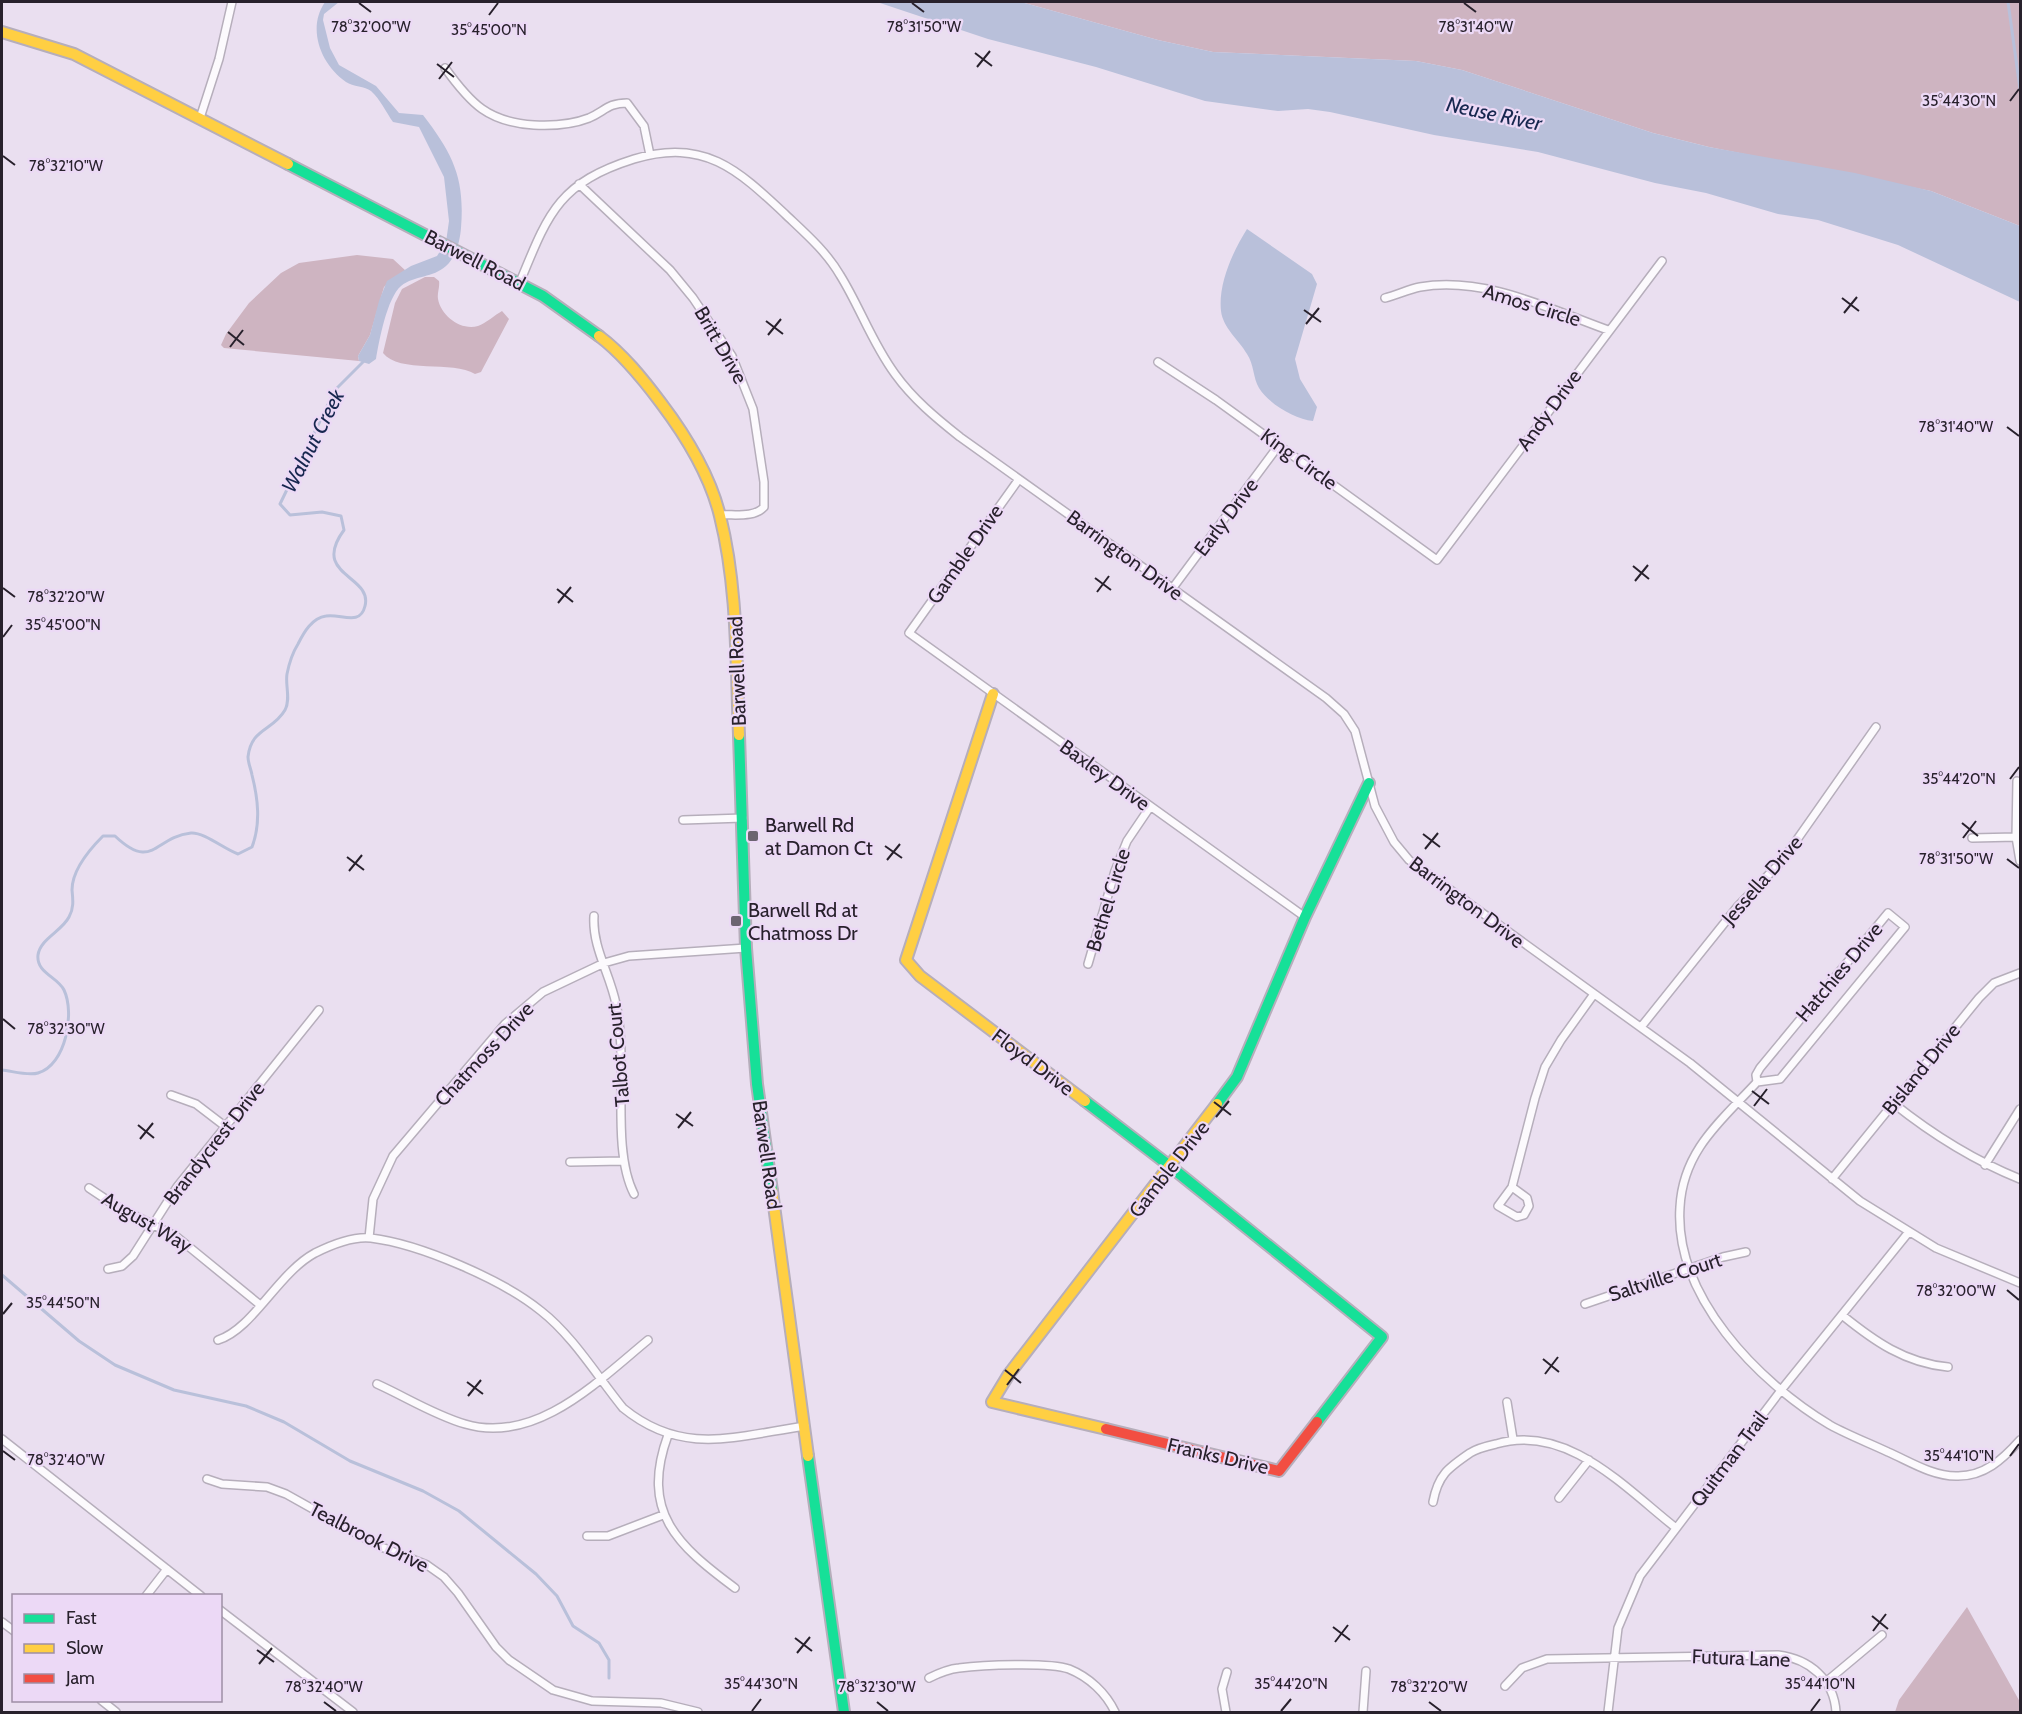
<svg xmlns="http://www.w3.org/2000/svg" width="2022" height="1714" font-family="Cabin,sans-serif">
<style>
.forest{fill:#ceb4c1}
.water{fill:#b9c0da}
.lines{fill:none;stroke-linecap:round;stroke-linejoin:round}
.stream{stroke:#b9c0da;stroke-width:3}
.street-casing{stroke:#b6aebb;stroke-width:10}
.fast-casing{stroke:#b6aebb;stroke-width:14}
.slow-casing{stroke:#b6aebb;stroke-width:14}
.jam-casing{stroke:#b6aebb;stroke-width:14}
.street{stroke:#fcfafd;stroke-width:7}
.fast{stroke:#16e098;stroke-width:10}
.slow{stroke:#ffcf43;stroke-width:10}
.jam{stroke:#f24e42;stroke-width:10}
.ticks{fill:none;stroke:#28212c;stroke-width:2}
.poi-dot{fill:#6c6471;stroke:#ecd9f6;stroke-width:2}
.labels{text-anchor:middle;stroke-width:4.5;stroke-linejoin:round;paint-order:stroke}
.street-label{font-size:20px;fill:#28212c;stroke:#ecd9f6}
.poi-label{font-size:20px;fill:#28212c;stroke:#ecd9f6;text-anchor:start}
.water-label{font-size:21px;font-style:italic;fill:#17274f;stroke:#ecd9f6}
.ticks-label{font-size:15px;text-anchor:middle;fill:#28212c;stroke:#ecd9f6;stroke-width:4.5;stroke-linejoin:round;paint-order:stroke}
</style>
<rect width="100%" height="100%" fill="#eadff0"/>
<path class="forest" d="M1021,2H2020V226L1931,191L1709,147L1653,133L1462,70L1416,61L1213,52L1158,40Z
M357,255L393,259L406,271L393,278L384,287L370,335L358,356L359,361L224,348L221,345L226,334L249,303L281,273L299,263Z
M425,277H434L439,281C440,287 437,293 438,299C441,316 461,331 478,326C486,323 495,315 502,311L509,319L481,372L475,374C453,360 399,374 383,353L395,303L402,289Z
M1967,1607L2020,1702V1712H1895L1899,1700Z"/>
<path class="water" d="M325,2H339L324,14L323,20L330,48L339,65L376,86L399,113L423,115C453,154 465,178 461,228C460,241 456,257 446,266C433,278 415,275 401,286C387,298 379,341 376,359L369,364L359,361L358,356L370,335L379,301L387,281L411,266L437,256L446,242L449,221L444,177L419,127L393,122C386,112 380,99 371,91C365,86 353,87 346,82C320,64 307,28 325,2Z
M877,2H1021L1158,40L1213,52L1416,61L1462,70L1653,133L1709,147L1855,173L1931,191L2020,226V302L1898,245L1818,220L1778,214L1706,193L1655,183L1538,152L1434,135L1330,112L1308,109L1278,111L1205,101L1096,67L988,39Z
M1247,229L1312,274L1317,284L1295,359L1300,379L1317,407L1313,421C1295,419 1269,404 1259,388C1253,378 1254,364 1247,354C1239,340 1223,328 1221,311C1218,284 1233,251 1247,229Z"/>
<g class="lines">
<path class="stream" d="M2008,2L2020,89
M2,1070C12,1071 28,1076 38,1073C66,1065 75,1013 64,990C58,977 36,973 38,955C40,939 62,931 69,917C74,908 73,900 72,890C72,870 89,850 103,836H115C153,872 154,837 191,833C204,832 224,849 238,854L252,847C261,823 258,799 252,775C251,769 248,763 248,757C251,728 273,731 285,710C291,699 285,685 287,674C289,664 293,652 298,644C304,632 312,618 326,616C340,613 360,627 365,606C373,575 310,576 344,530L341,516L322,512L290,515L280,504L335,390L365,360
M2,1275L79,1341L115,1365L174,1390L246,1406L284,1422L350,1461L423,1491L459,1511L536,1574L557,1596L573,1626L599,1643L609,1660V1678"/>
<g class="street-casing">
<path id="street" d="M445,68C471,104 488,122 534,125C553,126 571,125 589,118C605,111 608,103 627,103L644,126L650,155
M200,118L219,59L232,2
M579,184L670,270L693,298L732,356L753,409L764,482V507C754,518 734,514 720,515
M520,282C548,214 558,183 634,159C704,138 737,169 785,214C805,233 826,251 840,275C860,307 872,343 895,374C913,399 936,418 960,437L1326,698L1344,714L1355,731L1375,806L1394,842L1409,860L1690,1063L1860,1201L1936,1248L2020,1283
M1385,298C1397,295 1409,289 1420,287C1485,276 1549,309 1608,330
M1158,362L1216,400L1437,560L1662,261
M1019,479L909,633L1305,917
M1172,589L1279,445
M2017,781L2016,837L2020,861
M683,820L743,818
M1972,838L2016,837
M594,916C592,947 610,974 616,1004C629,1060 610,1147 634,1194
M1088,964L1115,871L1127,841L1150,807
M1641,1027L1738,906L1782,861L1876,727
M1757,1082L1780,1079L1905,927L1888,913L1760,1068L1756,1075L1757,1082C1722,1120 1683,1150 1680,1207C1674,1296 1758,1382 1830,1425C1848,1435 1869,1443 1888,1452C1909,1461 1932,1476 1956,1476C1984,1477 2003,1459 2020,1440
M171,1095L196,1104L226,1127
M1893,1103C1933,1135 1973,1160 2020,1179
M570,1162L623,1161
M1985,1165L2020,1109
M1832,1179L1979,998L1994,983L2020,973
M1512,1187L1527,1198L1529,1206L1524,1215L1517,1217L1498,1206L1512,1187L1535,1098L1545,1067L1561,1040L1594,994
M89,1188L116,1206L177,1237L259,1304
M369,1238L373,1199L393,1156L505,1024L543,992L604,963L629,956L746,948
M108,1269L122,1266L133,1256L177,1187L319,1010
M1585,1304L1723,1257L1746,1252
M1842,1315C1874,1341 1905,1363 1948,1367
M218,1340C253,1329 278,1273 315,1253C331,1245 353,1236 371,1238C420,1244 503,1280 541,1311C573,1336 597,1376 623,1408C683,1457 736,1436 805,1426
M377,1384C406,1397 434,1415 465,1424C536,1445 598,1381 648,1340
M1507,1402L1513,1439
M668,1435C640,1512 677,1545 735,1588
M2,1439L201,1596
M207,1479L222,1484L267,1487L286,1494L379,1546L427,1565L444,1577L458,1593L496,1647L509,1660L553,1690L592,1701L661,1703L698,1712
M1559,1498L1589,1460
M1433,1502C1438,1475 1448,1468 1470,1453C1478,1448 1487,1446 1496,1444C1567,1423 1625,1488 1676,1528
M587,1536H608L663,1515
M146,1596L167,1569
M220,1610L353,1712
M2,1622L14,1631
M929,1678C939,1673 948,1669 959,1668C982,1665 1049,1662 1069,1669C1089,1677 1106,1693 1115,1712
M1827,1681L1882,1635
M1505,1686L1522,1668L1547,1659L1778,1655C1810,1659 1834,1680 1836,1712
M101,1700L116,1712
M1226,1712L1222,1689L1227,1672
M1363,1712L1366,1671
M1608,1712L1618,1628L1640,1576L1782,1389L1908,1233"/>
</g>
<g class="fast-casing">
<path id="fast" d="M288,164L543,296L599,336
M739,735L746,948L757,1084L772,1191
M1085,1101L1171,1167L1382,1337L1317,1422
M1217,1104L1237,1077L1305,917L1369,783
M808,1456L844,1712"/>
</g>
<g class="slow-casing">
<path id="slow" d="M2,32L74,54L288,164
M599,336C623,354 643,379 661,403C686,436 710,475 720,516C738,588 736,663 739,735
M993,694L906,960L920,976L1085,1101
M772,1191L808,1456
M1106,1429L992,1402L1009,1374L1217,1104"/>
</g>
<g class="jam-casing">
<path id="jam" d="M1106,1429L1279,1471L1317,1422"/>
</g>
<use href="#street" class="street"/>
<use href="#fast" class="fast"/>
<use href="#slow" class="slow"/>
<use href="#jam" class="jam"/>
</g>
<path class="ticks" d="M359,3L371,12M912,3L924,12M1464,3L1476,12M489,15L498,3M975,53L992,66M437,64L454,77M977,67L990,51M439,79L452,62M2010,101L2019,89M3,156L15,165M1842,298L1859,311M1304,310L1321,322M1844,313L1857,297M766,321L783,334M1306,324L1319,308M228,332L244,345M768,335L781,319M230,347L243,330M2007,427L2019,436M1633,566L1649,579M1095,578L1111,590M1635,581L1648,565M3,588L15,597M557,589L573,602M1097,592L1109,576M558,603L571,587M3,637L12,625M2010,779L2019,767M1962,823L1978,836M1423,834L1440,847M1963,838L1976,821M885,846L902,858M1425,849L1438,833M347,857L364,870M2007,859L2019,868M887,860L900,844M349,871L362,855M3,1019L15,1029M1752,1091L1769,1104M1214,1102L1231,1115M1754,1106L1767,1089M676,1114L693,1126M1216,1117L1229,1101M138,1125L154,1138M678,1128L691,1112M140,1139L153,1123M2007,1290L2019,1300M3,1314L12,1303M1543,1359L1559,1372M1005,1370L1021,1383M1545,1374L1558,1357M467,1382L483,1394M1007,1385L1019,1369M468,1396L481,1380M3,1451L15,1460M2010,1456L2019,1444M1872,1616L1888,1629M1333,1627L1350,1640M1873,1631L1886,1614M795,1638L812,1651M1335,1642L1348,1625M257,1650L274,1662M797,1653L810,1637M259,1664L272,1648M324,1702L336,1711M877,1702L888,1711M1429,1702L1441,1711M752,1711L761,1699M1281,1711L1291,1699M1811,1711L1820,1699"/>
<g class="poi-dot">
<rect x="747" y="830" width="12" height="12" rx="3"/>
<rect x="730" y="915" width="12" height="12" rx="3"/>
</g>
<g class="labels">
<g class="street-label">
<text transform="translate(475 260) rotate(27)" y="7">Barwell Road</text>
<text transform="translate(1532 305) rotate(17)" y="7">Amos Circle</text>
<text transform="translate(721 345) rotate(60)" y="7">Britt Drive</text>
<text transform="translate(1549 410) rotate(-54)" y="7">Andy Drive</text>
<text transform="translate(1299 459) rotate(36)" y="7">King Circle</text>
<text transform="translate(1226 517) rotate(-53)" y="7">Early Drive</text>
<text transform="translate(965 554) rotate(-55)" y="7">Gamble Drive</text>
<text transform="translate(1125 555) rotate(36)" y="7">Barrington Drive</text>
<text transform="translate(737 671) rotate(-92)" y="7">Barwell Road</text>
<text transform="translate(1105 775) rotate(36)" y="7">Baxley Drive</text>
<text transform="translate(1762 880) rotate(-49)" y="7">Jessella Drive</text>
<text transform="translate(1108 900) rotate(-73)" y="7">Bethel Circle</text>
<text transform="translate(1467 902) rotate(37)" y="7">Barrington Drive</text>
<text transform="translate(1839 972) rotate(-50)" y="7">Hatchies Drive</text>
<text transform="translate(484 1054) rotate(-47)" y="7">Chatmoss Drive</text>
<text transform="translate(618 1055) rotate(-95)" y="7">Talbot Court</text>
<text transform="translate(1033 1062) rotate(37)" y="7">Floyd Drive</text>
<text transform="translate(1921 1069) rotate(-51)" y="7">Bisland Drive</text>
<text transform="translate(214 1143) rotate(-52)" y="7">Brandycrest Drive</text>
<text transform="translate(767 1155) rotate(82)" y="7">Barwell Road</text>
<text transform="translate(1169 1169) rotate(-52)" y="7">Gamble Drive</text>
<text transform="translate(147 1222) rotate(30)" y="7">August Way</text>
<text transform="translate(1665 1277) rotate(-18)" y="7">Saltville Court</text>
<text transform="translate(1218 1456) rotate(13)" y="7">Franks Drive</text>
<text transform="translate(1729 1459) rotate(-53)" y="7">Quitman Trail</text>
<text transform="translate(369 1537) rotate(27)" y="7">Tealbrook Drive</text>
<text transform="translate(1741 1658) rotate(2)" y="7">Futura Lane</text>
</g>
<g class="poi-label">
<text x="765" y="832">Barwell Rd<tspan x="765" dy="23">at Damon Ct</tspan></text>
<text x="748" y="917">Barwell Rd at<tspan x="748" dy="23">Chatmoss Dr</tspan></text>
</g>
<g class="water-label">
<text transform="translate(1494 114) rotate(12)" y="7">Neuse River</text>
<text transform="translate(313 441) rotate(-63)" y="7">Walnut Creek</text>
</g>
</g>
<g class="ticks-label">
<text x="371" y="32">78°32'00"W</text>
<text x="924" y="32">78°31'50"W</text>
<text x="1476" y="32">78°31'40"W</text>
<text x="489" y="35">35°45'00"N</text>
<text x="1959" y="106">35°44'30"N</text>
<text x="66" y="171">78°32'10"W</text>
<text x="1956" y="432">78°31'40"W</text>
<text x="66" y="602">78°32'20"W</text>
<text x="63" y="630">35°45'00"N</text>
<text x="1959" y="784">35°44'20"N</text>
<text x="1956" y="864">78°31'50"W</text>
<text x="66" y="1034">78°32'30"W</text>
<text x="1956" y="1296">78°32'00"W</text>
<text x="63" y="1308">35°44'50"N</text>
<text x="1959" y="1461">35°44'10"N</text>
<text x="66" y="1465">78°32'40"W</text>
<text x="761" y="1689">35°44'30"N</text>
<text x="1291" y="1689">35°44'20"N</text>
<text x="1820" y="1689">35°44'10"N</text>
<text x="324" y="1692">78°32'40"W</text>
<text x="877" y="1692">78°32'30"W</text>
<text x="1429" y="1692">78°32'20"W</text>
</g>
<rect width="2022" height="1714" fill="none" stroke="#28212c" stroke-width="6"/>
<rect x="12" y="1594" width="210" height="108" fill="#ecd9f6" stroke="#9e8fa5" stroke-width="1.5"/>
<rect x="24" y="1614" width="30" height="9" fill="#16e098" stroke="#9e8fa5" stroke-width="1.5"/>
<text x="66" y="1624" font-size="18" fill="#28212c">Fast</text>
<rect x="24" y="1644" width="30" height="9" fill="#ffcf43" stroke="#9e8fa5" stroke-width="1.5"/>
<text x="66" y="1654" font-size="18" fill="#28212c">Slow</text>
<rect x="24" y="1674" width="30" height="9" fill="#f24e42" stroke="#9e8fa5" stroke-width="1.5"/>
<text x="66" y="1684" font-size="18" fill="#28212c">Jam</text>
</svg>
